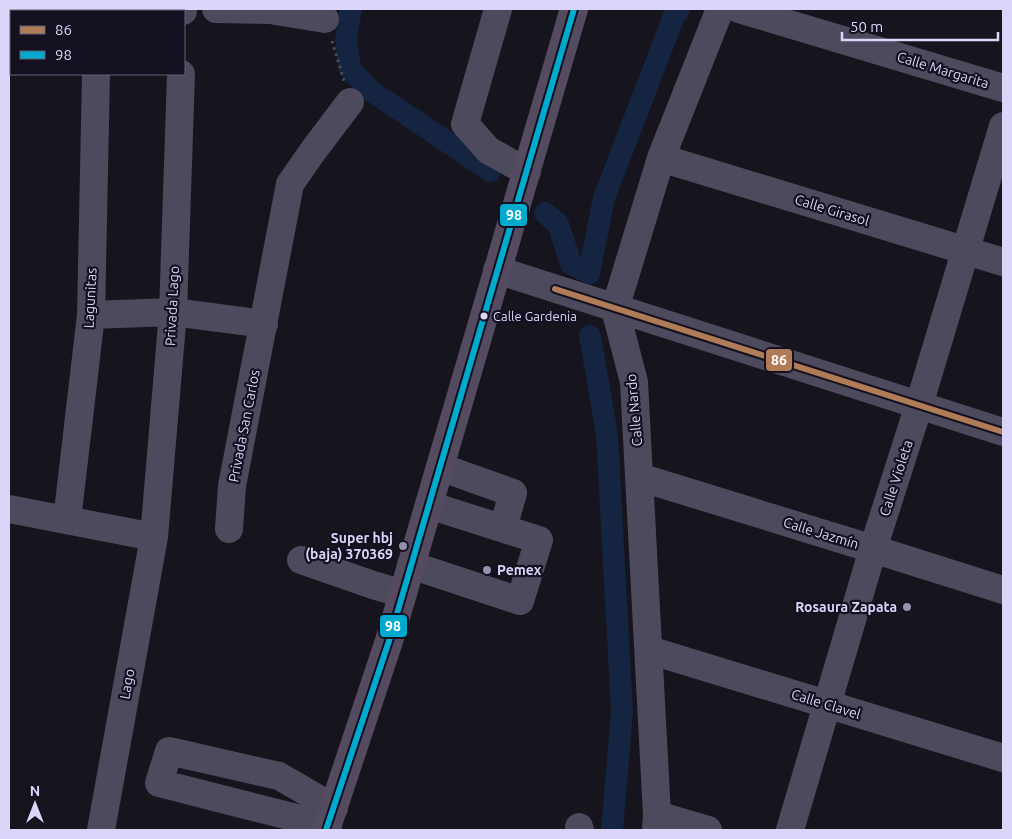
<svg xmlns="http://www.w3.org/2000/svg" width="1012" height="839" font-family="Ubuntu,sans-serif">
<style>
.lines{fill:none;stroke-linecap:round;stroke-linejoin:round}
.canal{stroke:#152441;stroke-width:22}
.path{stroke:#47505b;stroke-width:3;stroke-dasharray:2.5 4;stroke-linecap:butt}
.minor{stroke:#4c4a5c;stroke-width:28}
.major{stroke:#544b61;stroke-width:28}
.bus-1-casing{stroke:#141020;stroke-width:10}
.bus-2-casing{stroke:#141020;stroke-width:10}
.bus-1{stroke:#b07c57;stroke-width:6}
.bus-2{stroke:#00a9ce;stroke-width:6}
.bus-dot{fill:#dbd5fa;stroke:#141020;stroke-width:2}
.poi-dot{fill:#9691ac;stroke:#141020;stroke-width:2}
.labels{text-anchor:middle;stroke-width:4.5;stroke-linejoin:round;paint-order:stroke}
.bus-label{font-size:13px;fill:#dbd5fa;stroke:#141020;text-anchor:start}
.street-label{font-size:14px;fill:#dbd5fa;stroke:#141020}
.poi-label{font-size:14px;font-weight:bold;fill:#dbd5fa;stroke:#141020;text-anchor:end}
.line-badge{stroke:#141020;stroke-width:2}
.badge-label{font-size:14px;text-anchor:middle;font-weight:bold;fill:#fff}
</style>
<rect width="100%" height="100%" fill="#16141c"/>
<g class="lines">
<path class="canal" d="M351,9L346,39L350,69L370,90L490,171
M545,213L558,224L571,264L589,273L604,198L674,16L679,9
M590,336L607,435L622,711L612,830"/>
<path class="path" d="M332,41L344,81"/>
<path class="minor" d="M216,9L270,10L325,19
M498,9L465,124L488,150L527,172
M739,9L1003,88
M97,11V9
M183,11V9
M661,158L1003,262
M497,270L1003,432
M91,315L173,312L264,324
M440,467L513,493L503,528
M639,477L873,549L1003,590
M9,509L154,537
M67,520L91,315L96,74
M229,529L232,486L290,184L313,151L350,102
M301,560L373,585L403,594
M411,565L520,601L539,540L429,505
M649,650L1003,758
M657,815L708,830
M328,826L159,783L169,751L279,776L334,808
M579,827L580,830
M101,830L154,537L173,312L181,74
M656,830L657,815L634,382L615,309L661,158L720,9
M790,830L873,549L919,405L1003,126"/>
<path class="major" d="M326,830L389,641L574,9"/>
<g class="bus-1-casing">
<path id="bus-1" d="M555,289L1003,432"/>
</g>
<g class="bus-2-casing">
<path id="bus-2" d="M326,830L389,641L574,9"/>
</g>
<use href="#bus-1" class="bus-1"/>
<use href="#bus-2" class="bus-2"/>
</g>
<circle class="bus-dot" cx="484" cy="316" r="4.5"/>
<g class="poi-dot">
<circle cx="403" cy="546" r="5"/>
<circle cx="487" cy="570" r="5"/>
<circle cx="907" cy="607" r="5"/>
</g>
<g class="labels">
<g class="bus-label">
<text x="493" y="321">Calle Gardenia</text>
</g>
<g class="street-label">
<text transform="translate(943 70) rotate(17)" y="5">Calle Margarita</text>
<text transform="translate(832 210) rotate(17)" y="5">Calle Girasol</text>
<text transform="translate(90 298) rotate(-87)" y="5">Lagunitas</text>
<text transform="translate(172 306) rotate(-87)" y="5">Privada Lago</text>
<text transform="translate(634 410) rotate(-95)" y="5">Calle Nardo</text>
<text transform="translate(244 426) rotate(-79)" y="5">Privada San Carlos</text>
<text transform="translate(896 478) rotate(-72)" y="5">Calle Violeta</text>
<text transform="translate(821 533) rotate(17)" y="5">Calle Jazmín</text>
<text transform="translate(127 684) rotate(-80)" y="5">Lago</text>
<text transform="translate(826 704) rotate(17)" y="5">Calle Clavel</text>
</g>
<g class="poi-label">
<text x="393" y="543">Super hbj<tspan x="393" dy="16">(baja) 370369</tspan></text>
<text x="497" y="575" text-anchor="start">Pemex</text>
<text x="897" y="612">Rosaura Zapata</text>
</g>
</g>
<g class="line-badge">
<rect x="499" y="203" width="29" height="24" rx="5" fill="#00a9ce"/>
<rect x="765" y="348" width="28" height="24" rx="5" fill="#b07c57"/>
<rect x="379" y="614" width="29" height="24" rx="5" fill="#00a9ce"/>
</g>
<g class="badge-label">
<text x="514" y="220">98</text>
<text x="779" y="365">86</text>
<text x="393" y="631">98</text>
</g>
<rect width="1012" height="839" fill="none" stroke="#dbd5fa" stroke-width="20"/>
<rect x="10" y="10" width="175" height="65" fill="#141020" stroke="#645f77"/>
<rect x="20" y="26" width="25" height="8" fill="#b07c57" stroke="#645f77"/>
<text x="55" y="35" font-size="15" fill="#dbd5fa">86</text>
<rect x="20" y="51" width="25" height="8" fill="#00a9ce" stroke="#645f77"/>
<text x="55" y="60" font-size="15" fill="#dbd5fa">98</text>
<g transform="translate(35 804)" stroke="#141020" stroke-width="4" paint-order="stroke">
<path d="M0-4L9 19L0 12L-9 19Z" fill="#dbd5fa"/>
<text y="-8" font-size="14" font-weight="bold" text-anchor="middle" fill="#dbd5fa">N</text>
</g>
<path d="M842 32v8h156v-8" fill="none" stroke="#dbd5fa" stroke-width="2.5"/>
<text x="850" y="32" font-size="15" fill="#dbd5fa" stroke="#141020" stroke-width="4" paint-order="stroke">50 m</text>
</svg>
